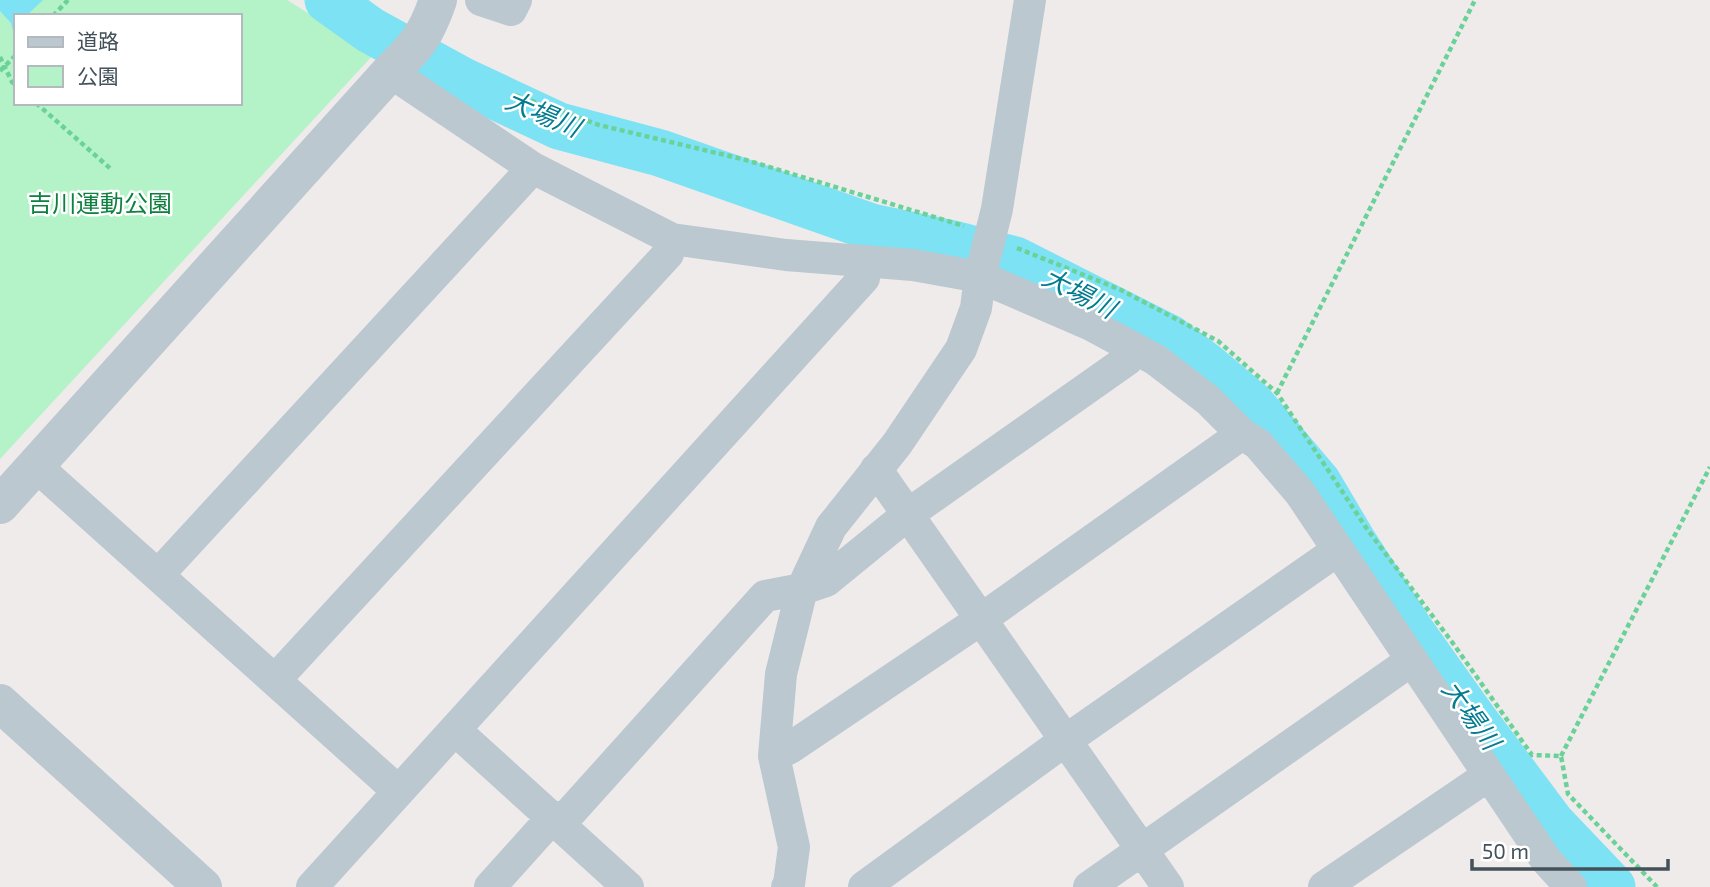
<svg xmlns="http://www.w3.org/2000/svg" width="1710" height="887" font-family="'Exo 2','Noto Sans JP',sans-serif">
<style>
.green{fill:#b4f2c8;fill-rule:evenodd}
.water{fill:#7de2f3}
.lines{fill:none;stroke-linecap:round;stroke-linejoin:round}
.river{stroke:#7de2f3;stroke-width:47}
.path{stroke:#6ad298;stroke-width:4.5;stroke-dasharray:5 3.5;stroke-linecap:butt}
.minor{stroke:#bbc8d0;stroke-width:32}
.tertiary{stroke:#bbc8d0;stroke-width:38}
.labels{text-anchor:middle;stroke-width:5;stroke-linejoin:round;paint-order:stroke}
.park-label{font-size:24px;fill:#0f8040;stroke:#fff}
.water-label{font-size:26px;font-style:italic;fill:#037c90;stroke:#fff}
</style>
<rect width="100%" height="100%" fill="#efebeb"/>
<path class="green" d="M0,0H287L374,54L0,459ZM16,16H240V103H16Z"/>
<path class="water" d="M0,0H43L26,16H16V28L13,31L11,23L0,11Z"/>
<g class="lines">
<path class="river" d="M328,0L370,30L463,81L559,126L660,153L871,227L953,244L1015,260L1169,338L1206,366L1251,404L1318,483L1353,542L1410,630L1471,716L1552,824L1612,887"/>
<path class="path" d="M53,16L68,0
M0,57L12,82L16,85
M0,71L16,55
M515,95L599,125L746,160L964,226
M36,103L112,170
M1017,248L1121,290L1218,341L1277,393L1367,529L1452,642L1532,755L1561,756L1568,794L1657,887
M1277,393L1475,0
M1561,756L1710,467"/>
<path class="minor" d="M481,0L511,10L516,0
M390,72L533,168L672,239L786,255L913,265L980,277L1089,324L1156,360L1208,400L1242,434L1258,444L1300,493L1546,860L1571,887
M36,466L398,791
M876,469L1168,887
M158,575L533,168
M275,680L668,254L672,239
M455,730L628,887
M774,756L790,748L980,620L1242,434
M312,887L864,278V262
M490,887L552,818L568,815L765,596L802,589L826,581L907,515L1127,360L1135,349
M787,887L789,884L794,847L774,756L781,674L802,589L831,527L897,444L961,349L976,308L980,277L997,209L1030,0
M864,887L1052,750L1338,550
M1089,887L1412,660
M1324,887L1489,775"/>
<path class="tertiary" d="M0,505L390,72C417,46 426,35 438,0
M0,703L203,887"/>
</g>
<g class="labels">
<g class="park-label">
<text x="100" y="212">吉川運動公園</text>
</g>
<g class="water-label">
<text transform="translate(543 114) rotate(23)" y="9">大場川</text>
<text transform="translate(1079 293) rotate(27)" y="9">大場川</text>
<text transform="translate(1471 715) rotate(54)" y="9">大場川</text>
</g>
</g>
<rect x="14" y="14" width="228" height="91" fill="#ffffff" stroke="#b4b9bd" stroke-width="2"/>
<rect x="28" y="37" width="35" height="10" fill="#bbc8d0" stroke="#b4b9bd" stroke-width="2"/>
<text x="77" y="49" font-size="21" fill="#43515a">道路</text>
<rect x="28" y="66" width="35" height="21" fill="#b4f2c8" stroke="#b4b9bd" stroke-width="2"/>
<text x="77" y="84" font-size="21" fill="#43515a">公園</text>
<path d="M1472 859v10h196v-10" fill="none" stroke="#43515a" stroke-width="3.5"/>
<text x="1482" y="859" font-size="21" fill="#43515a" stroke="#ffffff" stroke-width="5" paint-order="stroke">50 m</text>
</svg>
